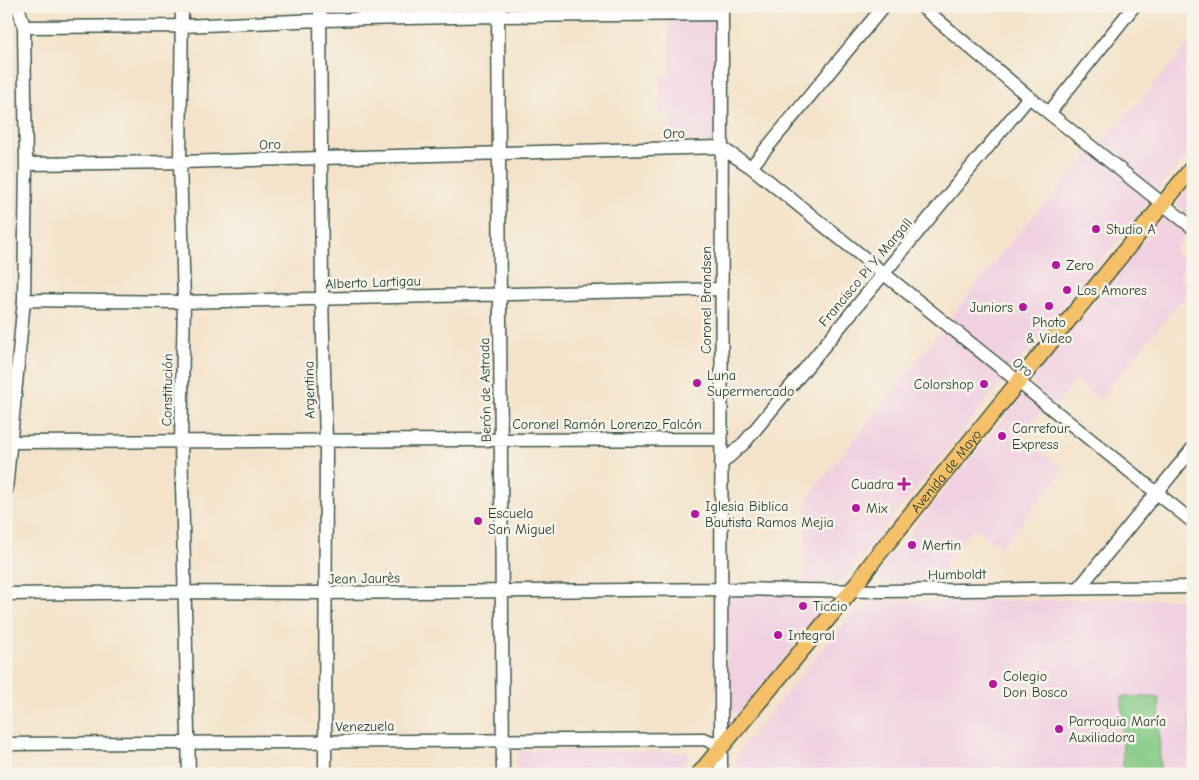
<svg xmlns="http://www.w3.org/2000/svg" width="1199" height="780" font-family="'Comic Neue',sans-serif">
<style>
.built{fill:#f1d0e2}
.garden{fill:#82c984;stroke:#50835c}
.lines{fill:none;stroke-linecap:round;stroke-linejoin:round}
.minor-casing{stroke:#3f564a;stroke-width:15}
.major-casing{stroke:#3f564a;stroke-width:18}
.minor{stroke:#fff;stroke-width:12}
.major{stroke:#f4c16a;stroke-width:15}
.poi-dot{fill:#b5179e;stroke:#f7f3e8;stroke-width:2}
.labels{text-anchor:middle;stroke-width:5;stroke-linejoin:round;paint-order:stroke}
.street-label{font-size:14px;fill:#1f3d34;stroke:#f7f3e8}
.poi-label{font-size:14px;fill:#1f3d34;stroke:#f7f3e8;text-anchor:start}
</style>
<rect width="100%" height="100%" fill="#f7f3e8"/>
<filter id="ink" filterUnits="userSpaceOnUse"><feTurbulence type="fractalNoise" baseFrequency=".02" numOctaves="2"/><feDisplacementMap in="SourceGraphic" scale="10" xChannelSelector="R" yChannelSelector="G"/><feConvolveMatrix kernelMatrix="1 2 1 2 8 2 1 2 1" color-interpolation-filters="sRGB"/></filter>
<filter id="wash" filterUnits="userSpaceOnUse"><feTurbulence type="fractalNoise" baseFrequency=".0096" numOctaves="4" result="noise"/><feDisplacementMap in="SourceGraphic" scale="20" xChannelSelector="R" yChannelSelector="G"/><feGaussianBlur stdDeviation="1.12" result="paint"/><feColorMatrix in="noise" values="0 0 0 0 0 0 0 0 0 0 0 0 0 0 0 0 0 1.4 0 .05"/><feComposite in="paint" operator="in"/></filter>
<g filter="url(#wash)">
<rect width="100%" height="100%" fill="#f4e3ca"/>
<path class="built" d="M669,18L711,19L716,24L715,134L713,138L708,142H672L671,113H660V76H670Z
M1193,40V147L841,581L836,583L805,584L807,499L1012,241L1090,153L1101,144Z
M1193,183V220L1178,206L1181,198Z
M1168,213L1190,229L1173,251L1189,263L1178,277L1191,288L1100,399L1075,381L1055,406L1035,389L1033,379L1165,215Z
M1023,395L1043,409L1021,436L1064,470L1001,547L974,527L946,562L944,584L880,582L875,580L874,577L876,574Z
M819,594L823,595L826,600V604L824,607L739,712L732,714L729,710L728,706L727,598L731,596Z
M1193,599V774H736V755L852,613L875,601Z
M520,750L687,752L689,757L676,774H516L515,757Z"/>
<path class="garden" d="M1189,618H1193V774H1191Z
M1122,697H1159L1160,774H1123Z"/>
</g>
<g filter="url(#ink)">
<g class="lines">
<g class="minor-casing">
<path id="minor" d="M182,6L180,162L184,302L181,442L189,774
M320,6L322,299L326,442L325,774
M498,6L503,774
M921,6L1029,97L1193,228
M24,27L182,26L320,20L498,16L722,14
M1049,113L1134,6
M26,164L180,162L720,147L751,167L1193,522
M751,167L884,6
M24,300L184,302L722,289
M12,442L721,439
M721,464L745,442L1029,97
M6,490L24,300L26,164L24,27L18,6
M1079,588L1193,448
M6,594L184,592L326,593L722,589L883,591L1193,587
M6,744L704,739L722,746
M721,774L722,6"/>
</g>
<g class="major-casing">
<g id="major">
<path id="s1" d="M699,774L851,591L876,557L1193,167"/>
</g>
</g>
<use href="#minor" class="minor"/>
<use href="#major" class="major"/>
</g>
</g>
<g class="poi-dot">
<circle cx="1096" cy="229" r="5"/>
<circle cx="1056" cy="265" r="5"/>
<circle cx="1067" cy="290" r="5"/>
<circle cx="1049" cy="306" r="5"/>
<circle cx="1023" cy="307" r="5"/>
<circle cx="697" cy="383" r="5"/>
<circle cx="984" cy="384" r="5"/>
<circle cx="1002" cy="436" r="5"/>
<path d="M901.5 476.5h5v5h5v5h-5v5h-5v-5h-5v-5h5z"/>
<circle cx="856" cy="508" r="5"/>
<circle cx="695" cy="514" r="5"/>
<circle cx="478" cy="521" r="5"/>
<circle cx="912" cy="545" r="5"/>
<circle cx="803" cy="606" r="5"/>
<circle cx="778" cy="635" r="5"/>
<circle cx="993" cy="684" r="5"/>
<circle cx="1059" cy="729" r="5"/>
</g>
<g class="labels">
<g class="street-label">
<text transform="translate(674 133) rotate(-2)" y="5">Oro</text>
<text transform="translate(270 144) rotate(-2)" y="5">Oro</text>
<text transform="translate(865 272) rotate(-50)" y="5">Francisco Pi Y Margall</text>
<text transform="translate(373 282) rotate(-2)" y="5">Alberto Lartigau</text>
<text transform="translate(706 300) rotate(-90)" y="5">Coronel Brandsen</text>
<text transform="translate(1023 367) rotate(39)" y="5">Oro</text>
<text transform="translate(167 390) rotate(-89)" y="5">Constitución</text>
<text transform="translate(309 390) rotate(-91)" y="5">Argentina</text>
<text transform="translate(485 390) rotate(-91)" y="5">Berón de Astrada</text>
<text x="607" y="429">Coronel Ramón Lorenzo Falcón</text>
<text dy="5" stroke="none"><textPath href="#s1" startOffset="391">Avenida de Mayo</textPath></text>
<text transform="translate(957 574) rotate(-1)" y="5">Humboldt</text>
<text transform="translate(364 578) rotate(-1)" y="5">Jean Jaurès</text>
<text transform="translate(365 726) rotate(-1)" y="5">Venezuela</text>
</g>
<g class="poi-label">
<text x="1106" y="234">Studio A</text>
<text x="1066" y="270">Zero</text>
<text x="1077" y="295">Los Amores</text>
<text x="1013" y="312" text-anchor="end">Juniors</text>
<text x="1049" y="327" text-anchor="middle">Photo<tspan x="1049" dy="16">&amp; Video</tspan></text>
<text x="707" y="380">Luna<tspan x="707" dy="16">Supermercado</tspan></text>
<text x="974" y="389" text-anchor="end">Colorshop</text>
<text x="1012" y="433">Carrefour<tspan x="1012" dy="16">Express</tspan></text>
<text x="894" y="489" text-anchor="end">Cuadra</text>
<text x="705" y="511">Iglesia Biblica<tspan x="705" dy="16">Bautista Ramos Mejia</tspan></text>
<text x="866" y="513">Mix</text>
<text x="488" y="518">Escuela<tspan x="488" dy="16">San Miguel</tspan></text>
<text x="922" y="550">Mertin</text>
<text x="813" y="611">Ticcio</text>
<text x="788" y="640">Integral</text>
<text x="1003" y="681">Colegio<tspan x="1003" dy="16">Don Bosco</tspan></text>
<text x="1069" y="726">Parroquia María<tspan x="1069" dy="16">Auxiliadora</tspan></text>
</g>
</g>
<rect width="1199" height="780" fill="none" stroke="#f7f3e8" stroke-width="25"/>
</svg>
